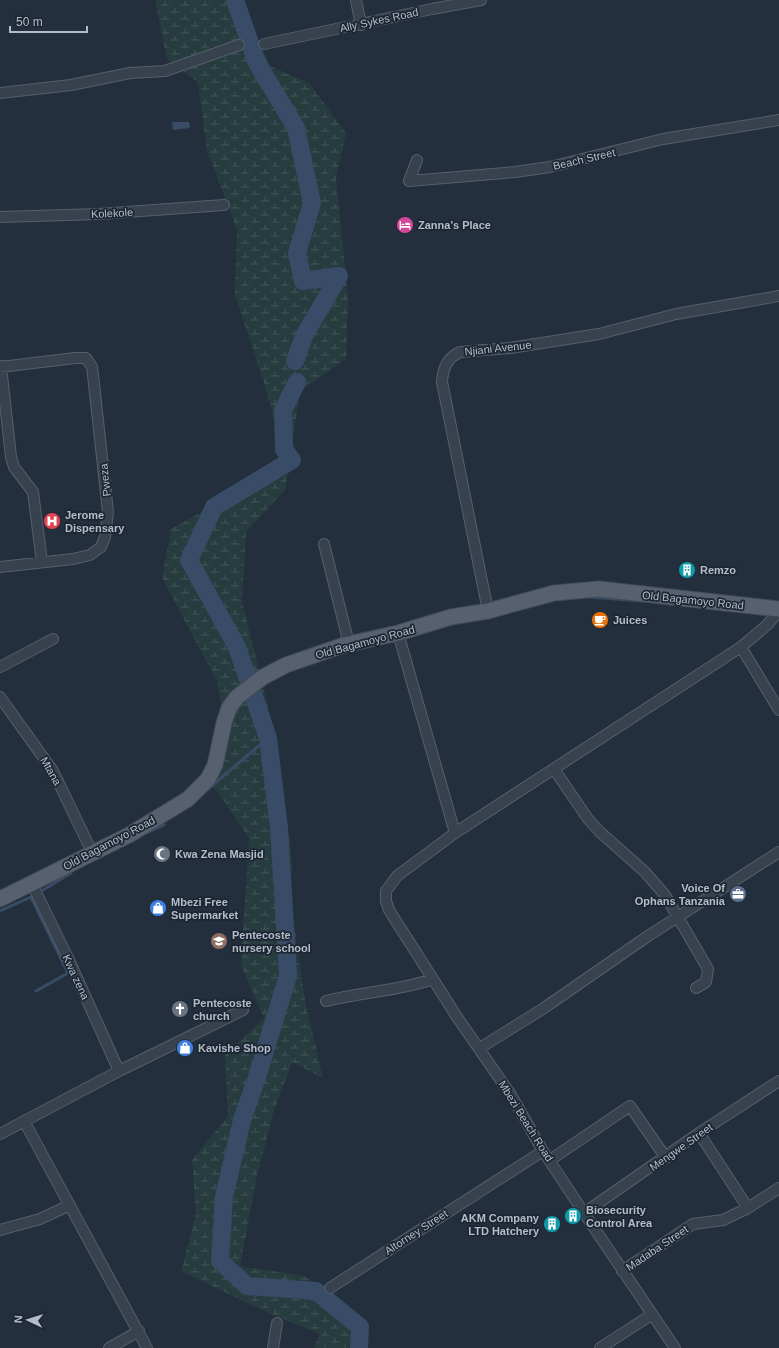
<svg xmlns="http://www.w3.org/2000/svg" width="779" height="1348" font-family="Arial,sans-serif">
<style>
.wetland{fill:url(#wetland-marsh)}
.water{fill:#394c67}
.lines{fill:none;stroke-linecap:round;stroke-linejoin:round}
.stream{stroke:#394c67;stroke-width:3}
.river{stroke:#394c67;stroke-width:18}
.street-casing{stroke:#565f6c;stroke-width:12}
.primary-casing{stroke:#414a57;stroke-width:17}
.street{stroke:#38414e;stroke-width:10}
.primary{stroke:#56606e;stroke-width:15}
.labels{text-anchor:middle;stroke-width:3.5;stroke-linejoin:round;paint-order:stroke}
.street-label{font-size:11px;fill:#b4bcc9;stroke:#1d2633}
.poi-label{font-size:11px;font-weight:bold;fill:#b4bcc9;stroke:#1d2633;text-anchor:start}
</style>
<defs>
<pattern id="wetland-marsh" width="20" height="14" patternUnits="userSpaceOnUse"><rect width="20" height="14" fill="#263c3f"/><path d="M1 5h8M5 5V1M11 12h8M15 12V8" fill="none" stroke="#435659"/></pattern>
</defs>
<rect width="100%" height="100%" fill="#242f3e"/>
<path class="wetland" d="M155,0H240L270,66L309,83L346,133L336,178L348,298L346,359L300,391L285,490L246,532L242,602L268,706L282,808L290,838L292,867L290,897L305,1001L323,1078L292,1062L274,1111L256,1180L240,1266L304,1276L339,1299L362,1322L361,1348H314L320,1334L264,1311L181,1271L196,1214L192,1160L228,1116L225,1055L264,1018L241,965L249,838L218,792L206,782L225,724L217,681L162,578L171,529L282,468L288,458L278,435L265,386L235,295L237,229L207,151L198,82L167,59Z"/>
<path class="water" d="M172,122H189L190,128L173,130Z"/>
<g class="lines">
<path class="stream" d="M590,597L641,601
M207,790L268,738
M144,834L164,825
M43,890L71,873
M0,911L31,897L68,973L36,991"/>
<path class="river" d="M235,0L257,63L296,128L312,203L297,253L303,281L339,276L304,336L295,361
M297,382L283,410L284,449L292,460L214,507L189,560L237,647L268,738L279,828L288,976L257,1077L242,1120L224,1197L220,1261L247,1286L316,1291L360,1327L359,1348"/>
<g class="street-casing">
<path id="street" d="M356,0L361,25
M264,44L432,9L481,0
M0,93L71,85L130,73L165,71L239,45
M417,160L409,181L515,172L550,167L663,139L779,120
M0,217L99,214L224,205
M1,366L11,457L14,467L33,492L42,562
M0,367L75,358H86L92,367L93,375L108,512L105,537L101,547L90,555L73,559L0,567
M324,544L349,644
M488,611L442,382C443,368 447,358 460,352L510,348L599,334L676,314L779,296
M398,633L455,833
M741,647L779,710
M0,667L53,639
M0,697L53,771L92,852
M554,769L588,819L600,832L645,872L665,895L708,969L706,982L696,988
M32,884L68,958L119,1071
M326,1001C361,992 399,991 433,979
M480,1048L544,1008L648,936L779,852
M24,1121L147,1348
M699,1133L748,1208
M0,1134L119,1071L243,1010
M550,1160L630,1106L666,1158
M584,1213L699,1133L779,1081
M0,1230L40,1219L70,1205
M622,1271L693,1224L723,1220L748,1208L779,1188
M330,1288L543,1151
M109,1348L139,1331
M273,1348L277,1323
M600,1348L651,1315
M675,1348L584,1213L543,1151L511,1095L457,1017L389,910L386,901V891L397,876L455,833L741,647L767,625L779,611"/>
</g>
<g class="primary-casing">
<path id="primary" d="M0,899L129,835L188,799L208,779L215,765L224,723L229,708L237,697L263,677L286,665L344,645L398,633L451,617L488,611L554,593L599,589L779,609"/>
</g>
<use href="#street" class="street"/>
<use href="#primary" class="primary"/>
</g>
<defs>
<g id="hotel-disc" transform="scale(0.9)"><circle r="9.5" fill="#d1479c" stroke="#1d2633"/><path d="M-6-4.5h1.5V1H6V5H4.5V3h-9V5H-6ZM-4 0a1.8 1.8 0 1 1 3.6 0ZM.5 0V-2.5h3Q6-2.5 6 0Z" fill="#fff"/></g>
<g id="hospital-disc" transform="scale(0.9)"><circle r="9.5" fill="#e0444e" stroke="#1d2633"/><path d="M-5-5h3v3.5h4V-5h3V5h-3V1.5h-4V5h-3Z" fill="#fff"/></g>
<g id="building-disc" transform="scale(0.9)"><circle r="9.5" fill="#0f9aa8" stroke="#1d2633"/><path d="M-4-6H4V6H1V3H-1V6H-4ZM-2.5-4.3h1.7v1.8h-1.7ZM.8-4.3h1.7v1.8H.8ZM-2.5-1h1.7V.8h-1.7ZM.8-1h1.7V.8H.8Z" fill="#fff"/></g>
<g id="cafe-disc" transform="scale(0.9)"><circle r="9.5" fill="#e8710a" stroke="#1d2633"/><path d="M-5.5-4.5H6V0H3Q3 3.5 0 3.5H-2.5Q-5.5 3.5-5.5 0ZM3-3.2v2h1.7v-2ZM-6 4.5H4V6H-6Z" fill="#fff"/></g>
<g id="mosque-disc" transform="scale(0.9)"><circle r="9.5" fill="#6b7280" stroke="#1d2633"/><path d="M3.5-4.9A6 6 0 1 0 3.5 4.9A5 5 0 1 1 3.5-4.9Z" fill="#fff"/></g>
<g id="office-disc" transform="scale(0.9)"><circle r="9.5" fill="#5c6f8a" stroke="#1d2633"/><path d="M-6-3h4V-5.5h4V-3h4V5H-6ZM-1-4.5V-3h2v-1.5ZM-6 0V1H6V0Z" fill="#fff"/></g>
<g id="shop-disc" transform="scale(0.9)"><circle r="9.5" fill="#3f7fe0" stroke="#1d2633"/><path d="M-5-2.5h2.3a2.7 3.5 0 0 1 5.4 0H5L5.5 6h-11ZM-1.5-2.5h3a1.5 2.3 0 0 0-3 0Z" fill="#fff"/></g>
<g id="school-disc" transform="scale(0.9)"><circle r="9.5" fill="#8d6e63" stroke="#1d2633"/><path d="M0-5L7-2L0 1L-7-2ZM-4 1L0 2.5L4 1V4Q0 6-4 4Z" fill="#fff"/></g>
<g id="church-disc" transform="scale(0.9)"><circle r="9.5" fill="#6b7280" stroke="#1d2633"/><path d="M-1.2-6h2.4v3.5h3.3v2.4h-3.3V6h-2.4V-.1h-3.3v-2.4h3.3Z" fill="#fff"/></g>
</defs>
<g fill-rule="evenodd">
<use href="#hotel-disc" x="405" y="225"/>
<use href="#hospital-disc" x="52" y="521"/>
<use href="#building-disc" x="687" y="570"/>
<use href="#cafe-disc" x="600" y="620"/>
<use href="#mosque-disc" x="162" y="854"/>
<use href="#office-disc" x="738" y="894"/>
<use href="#shop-disc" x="158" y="908"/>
<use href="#school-disc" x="219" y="941"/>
<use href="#church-disc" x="180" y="1009"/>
<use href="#shop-disc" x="185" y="1048"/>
<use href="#building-disc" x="573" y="1216"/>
<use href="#building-disc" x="552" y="1224"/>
</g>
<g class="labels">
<g class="street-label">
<text transform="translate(379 20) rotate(-12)" y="4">Ally Sykes Road</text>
<text transform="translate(584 159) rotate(-13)" y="4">Beach Street</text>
<text transform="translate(112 213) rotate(-3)" y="4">Kolekole</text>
<text transform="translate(498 348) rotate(-6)" y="4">Njiani Avenue</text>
<text transform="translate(105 480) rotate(-96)" y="4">Pweza</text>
<text transform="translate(693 600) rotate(6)" y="4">Old Bagamoyo Road</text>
<text transform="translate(365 642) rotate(-15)" y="4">Old Bagamoyo Road</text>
<text transform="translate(51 771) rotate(60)" y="4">Mtana</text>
<text transform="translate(109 843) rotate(-28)" y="4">Old Bagamoyo Road</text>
<text transform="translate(76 977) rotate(65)" y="4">Kwa zena</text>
<text transform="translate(526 1121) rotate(58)" y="4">Mbezi Beach Road</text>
<text transform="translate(681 1147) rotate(-35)" y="4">Mengwe Street</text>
<text transform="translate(416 1232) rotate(-33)" y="4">Altorney Street</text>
<text transform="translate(657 1248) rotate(-34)" y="4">Madaba Street</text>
</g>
<g class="poi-label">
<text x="418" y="229">Zanna's Place</text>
<text x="65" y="519">Jerome<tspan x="65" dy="13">Dispensary</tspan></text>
<text x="700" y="574">Remzo</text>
<text x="613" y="624">Juices</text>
<text x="175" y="858">Kwa Zena Masjid</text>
<text x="725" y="892" text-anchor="end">Voice Of<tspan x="725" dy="13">Ophans Tanzania</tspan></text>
<text x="171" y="906">Mbezi Free<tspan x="171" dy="13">Supermarket</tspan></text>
<text x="232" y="939">Pentecoste<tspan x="232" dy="13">nursery school</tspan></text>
<text x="193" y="1007">Pentecoste<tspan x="193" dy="13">church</tspan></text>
<text x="198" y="1052">Kavishe Shop</text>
<text x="586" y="1214">Biosecurity<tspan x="586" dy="13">Control Area</tspan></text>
<text x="539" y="1222" text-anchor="end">AKM Company<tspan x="539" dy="13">LTD Hatchery</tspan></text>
</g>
</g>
<g transform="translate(28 1320) rotate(274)" stroke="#1d2633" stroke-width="3" paint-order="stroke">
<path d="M0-3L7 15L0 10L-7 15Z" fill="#b4bcc9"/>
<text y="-6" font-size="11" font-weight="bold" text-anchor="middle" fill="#b4bcc9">N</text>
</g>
<path d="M10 26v6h77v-6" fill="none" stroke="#b4bcc9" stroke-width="2"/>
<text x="16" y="26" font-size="12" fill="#b4bcc9" stroke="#1d2633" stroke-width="3" paint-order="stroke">50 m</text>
</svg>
